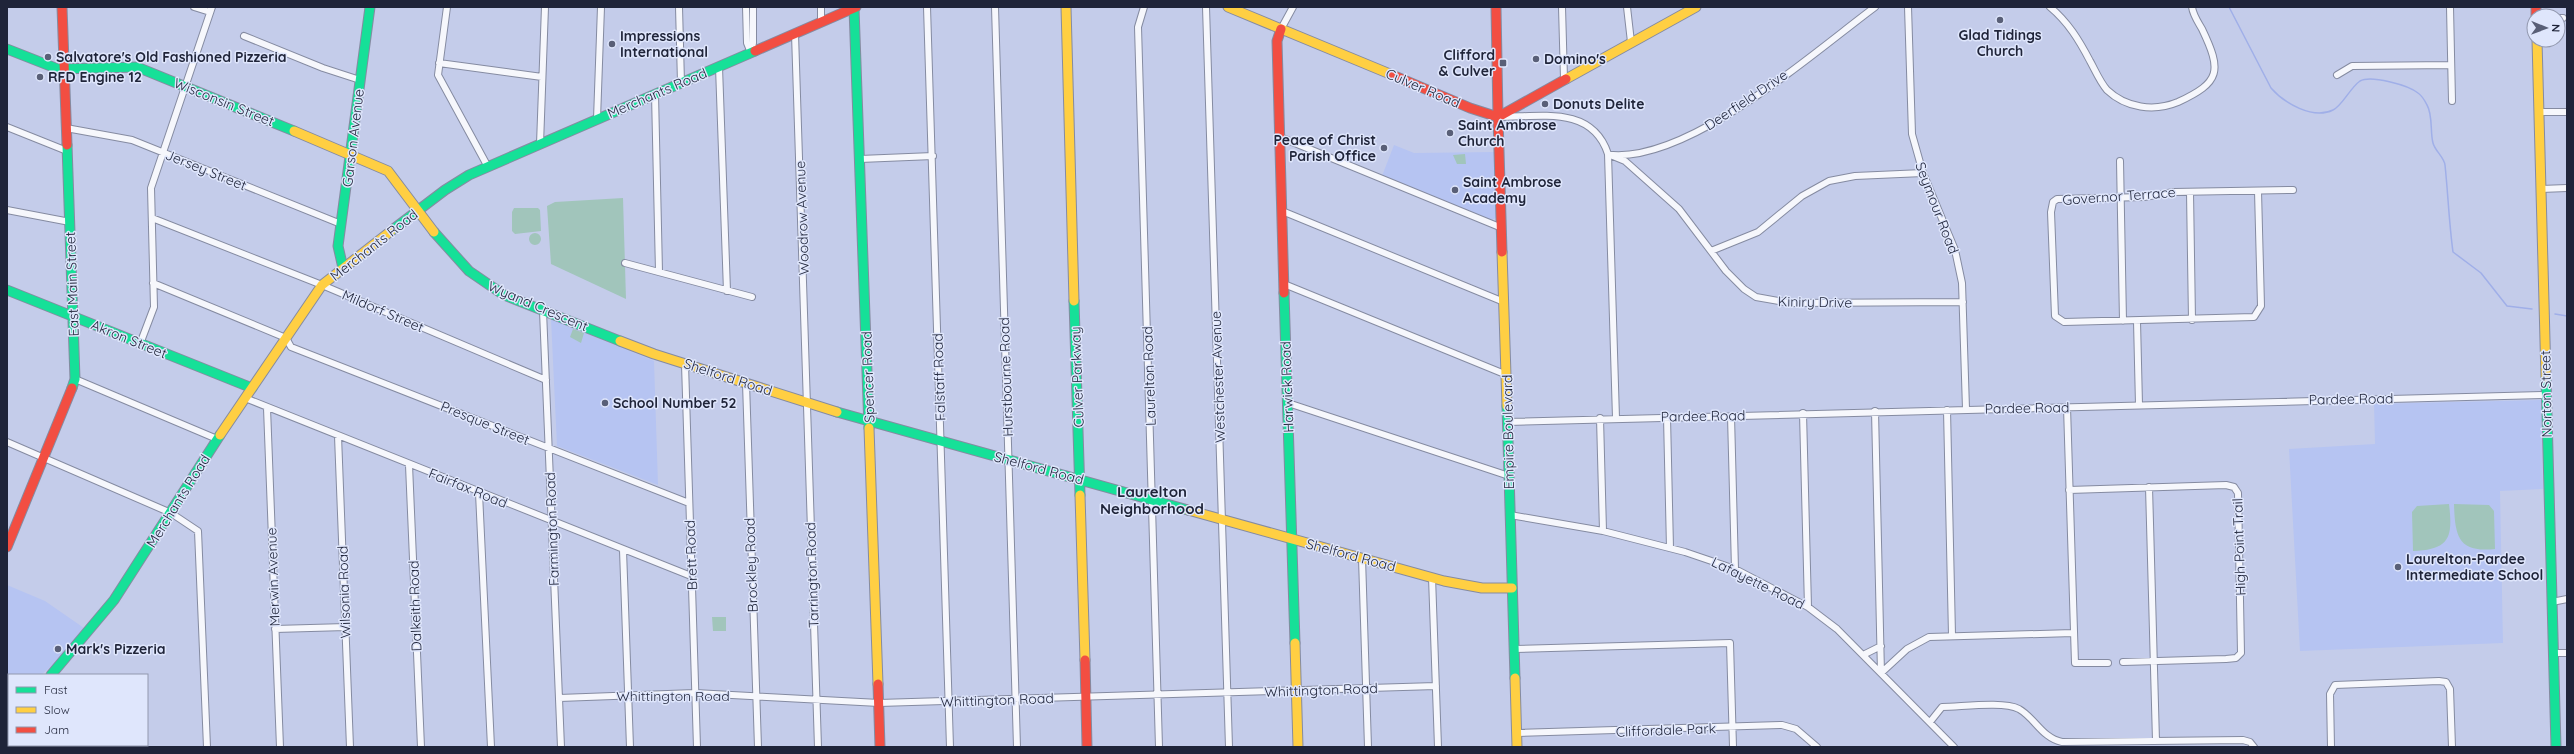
<svg xmlns="http://www.w3.org/2000/svg" width="2574" height="754" font-family="Quicksand,sans-serif">
<style>
.built{fill:#b6c4f2}
.green{fill:#a1c5bb}
.lines{fill:none;stroke-linecap:round;stroke-linejoin:round}
.stream{stroke:#a0afe8;stroke-width:1.5}
.street-casing{stroke:#858ba1;stroke-width:8}
.fast-casing{stroke:#858ba1;stroke-width:11}
.slow-casing{stroke:#858ba1;stroke-width:11}
.jam-casing{stroke:#858ba1;stroke-width:11}
.street{stroke:#f6f7fc;stroke-width:6}
.fast{stroke:#16e098;stroke-width:9}
.slow{stroke:#ffcf43;stroke-width:9}
.jam{stroke:#f24e42;stroke-width:9}
.poi-dot{fill:#595f77;stroke:#dfe6fc;stroke-width:1.5}
.labels{text-anchor:middle;stroke-width:3;stroke-linejoin:round;paint-order:stroke}
.poi-label{font-size:14px;font-weight:bold;fill:#1f2439;stroke:#dfe6fc;text-anchor:start}
.street-label{font-size:14px;fill:#1f2439;stroke:#dfe6fc}
.neighbourhood-label{font-size:15px;font-weight:bold;fill:#1f2439;stroke:#dfe6fc}
</style>
<rect width="100%" height="100%" fill="#c4ccea"/>
<path class="built" d="M1394,145L1414,153L1495,152L1496,218L1491,220L1382,176Z
M551,319L654,361L658,485L557,446Z
M2541,400L2543,489L2500,491L2503,643L2300,651L2289,449L2375,444L2374,404Z
M7,585L45,601L84,628L55,663L41,675H9V700H7Z"/>
<path class="green" d="M1465,154L1466,164H1457L1453,155Z
M623,198L626,299L551,264L547,206L555,202Z
M514,208H538L540,210L541,231L515,234L512,231V212Z
M529 239a6 6 0 1 1 12 0a6 6 0 1 1-12 0Z
M573,329L584,333L581,343L570,337Z
M2449,504C2453,537 2450,550 2413,551L2412,512L2417,506Z
M2454,504L2489,505L2494,511L2495,549C2458,553 2455,536 2454,504Z
M712,617H726V631H713Z"/>
<g class="lines">
<path class="stream" d="M2229,7L2271,88C2284,103 2313,120 2333,110C2342,106 2350,88 2360,81C2371,75 2408,85 2418,93C2421,95 2425,101 2427,105C2433,115 2430,132 2433,143C2435,151 2444,157 2445,165C2448,193 2449,223 2453,252L2481,273L2507,306L2532,309
M2555,314L2567,316"/>
<g class="street-casing">
<path id="street" d="M194,7L210,12
M447,7L438,75L488,167
M679,7L681,83
M746,7L747,43L751,53
M821,7V22
M927,7L950,747
M995,7L1017,747
M1144,7L1138,27L1159,747
M1206,7L1229,747
M1562,7L1564,79
M1627,7L1631,42
M1908,7L1912,134L1923,173L1955,250L1962,283L1966,409
M2050,7C2068,22 2079,40 2090,61C2095,70 2100,82 2107,90C2126,108 2154,112 2178,102C2221,82 2222,71 2202,29C2198,22 2193,15 2192,7
M2450,7L2452,101
M2558,18H2563
M1281,29L1293,7
M795,34L818,747
M244,36L323,68L360,80
M751,53L753,43V7
M439,63L542,77
M719,67L727,291
M2337,75L2352,66L2451,65
M655,94L659,272
M2539,112H2567
M1499,117C1540,117 1592,105 1608,154L1616,418
M597,119L601,7
M7,127L67,151
M66,128L132,140L341,224
M1280,137L1502,228
M540,144L545,7
M1608,154L1625,161L1679,209L1726,271L1744,289L1756,297L1790,303L1963,302
M1613,155C1692,160 1813,53 1875,7
M860,159L933,156
M2120,161L2123,321
M2541,189L2567,188
M2258,191L2261,306L2254,317L2064,322L2055,316L2051,212L2053,202L2057,199L2144,197L2174,192L2293,190
M2190,192L2192,320
M7,210L70,222
M1282,211L1504,302
M152,218L322,285L546,380
M1711,251L1758,232L1802,196L1829,181L1855,176L1923,173
M625,263L752,297
M153,283L286,338L291,347L689,503
M1284,284L1507,375
M543,311L561,747
M2137,321L2139,405
M140,344L154,307L151,188L212,7
M685,364L697,747
M75,379L217,439
M746,383L758,747
M245,398L691,576
M1288,403L1509,476
M2067,407L2075,663H2108
M267,408L280,747
M1947,410L1952,635
M1875,411L1881,673
M1803,413L1808,607
M1731,416L1735,569
M1667,417L1670,548
M1600,418L1603,531
M1508,422L2546,395
M338,436L350,747
M7,442L171,513L198,531L207,747
M409,465L421,747
M2149,487L2156,741
M2069,490L2226,485L2234,487L2238,493L2241,653L2236,658L2226,659L2123,662
M479,493L491,747
M1510,515L1603,531L1685,552L1735,569L1808,607L1837,629L1954,747
M623,550L630,747
M1362,558L1368,747
M1432,577L1438,747
M2552,602L2567,599
M275,629L346,627
M1514,649L1730,643L1733,747
M2553,653H2567
M1863,655L1881,646
M1881,673L1907,649L1929,637L2073,633
M559,698L695,693L879,703L1436,686
M1930,722L1942,707C1961,707 2003,701 2019,709C2035,718 2042,738 2062,742L2243,740L2250,742L2254,747
M1516,733L1782,725L1796,729L1817,747
M27,745V747
M2331,747L2330,694L2335,685L2439,681L2446,682L2450,689L2452,747"/>
</g>
<g class="fast-casing">
<path id="fast" d="M854,8L869,428
M7,49L58,69L137,67L294,131
M67,145L75,379L72,388
M391,231L445,190L469,175L755,51
M434,232L469,271L504,295L620,341
M343,268L338,246L370,7
M7,290L252,388
M1284,293L1295,643
M1074,301L1080,495
M2546,378L2556,747
M1507,406L1515,678
M837,412L1188,510
M51,675L114,600L220,435
M7,710L9,711
M96,745L101,747"/>
</g>
<g class="slow-casing">
<path id="slow" d="M1066,7L1074,301
M1228,7L1390,74
M2537,40L2546,378
M1566,79L1696,7
M294,131L388,171L434,232
M1502,252L1507,406
M620,341L654,354L837,412
M869,428L878,684
M220,435L322,285L391,231
M1080,495L1085,660
M1188,510L1444,581L1482,588H1512
M1295,643L1298,747
M1515,678L1517,747
M7,727L9,725"/>
</g>
<g class="jam-casing">
<path id="jam" d="M62,7L67,145
M1496,7L1498,117L1566,79
M2536,7V16
M1281,29L1277,41L1284,293
M755,51L856,7
M1390,74L1470,108L1498,117L1502,252
M7,547L72,388
M1085,660L1087,747
M878,684L880,747"/>
</g>
<use href="#street" class="street"/>
<use href="#fast" class="fast"/>
<use href="#slow" class="slow"/>
<use href="#jam" class="jam"/>
</g>
<g class="poi-dot">
<circle cx="2000" cy="20" r="4"/>
<circle cx="612" cy="44" r="4"/>
<circle cx="48" cy="57" r="4"/>
<circle cx="1536" cy="59" r="4"/>
<rect x="1499" y="59" width="8" height="8" rx="2"/>
<circle cx="40" cy="77" r="4"/>
<circle cx="1545" cy="104" r="4"/>
<circle cx="1450" cy="133" r="4"/>
<circle cx="1384" cy="148" r="4"/>
<circle cx="1455" cy="190" r="4"/>
<circle cx="605" cy="403" r="4"/>
<circle cx="2398" cy="567" r="4"/>
<circle cx="58" cy="649" r="4"/>
</g>
<g class="labels">
<g class="poi-label">
<text x="2000" y="40" text-anchor="middle">Glad Tidings<tspan x="2000" dy="16">Church</tspan></text>
<text x="620" y="41">Impressions<tspan x="620" dy="16">International</tspan></text>
<text x="1495" y="60" text-anchor="end">Clifford<tspan x="1495" dy="16">&amp; Culver</tspan></text>
<text x="56" y="62">Salvatore's Old Fashioned Pizzeria</text>
<text x="1544" y="64">Domino's</text>
<text x="48" y="82">RFD Engine 12</text>
<text x="1553" y="109">Donuts Delite</text>
<text x="1458" y="130">Saint Ambrose<tspan x="1458" dy="16">Church</tspan></text>
<text x="1376" y="145" text-anchor="end">Peace of Christ<tspan x="1376" dy="16">Parish Office</tspan></text>
<text x="1463" y="187">Saint Ambrose<tspan x="1463" dy="16">Academy</tspan></text>
<text x="613" y="408">School Number 52</text>
<text x="2406" y="564">Laurelton-Pardee<tspan x="2406" dy="16">Intermediate School</tspan></text>
<text x="66" y="654">Mark's Pizzeria</text>
</g>
<g class="street-label">
<text transform="translate(1423 88) rotate(23)" y="5">Culver Road</text>
<text transform="translate(657 93) rotate(-23)" y="5">Merchants Road</text>
<text transform="translate(1746 100) rotate(-34)" y="5">Deerfield Drive</text>
<text transform="translate(224 102) rotate(22)" y="5">Wisconsin Street</text>
<text transform="translate(353 138) rotate(-83)" y="5">Garson Avenue</text>
<text transform="translate(206 170) rotate(22)" y="5">Jersey Street</text>
<text transform="translate(2119 196) rotate(-4)" y="5">Governor Terrace</text>
<text transform="translate(1937 208) rotate(69)" y="5">Seymour Road</text>
<text transform="translate(802 218) rotate(-92)" y="5">Woodrow Avenue</text>
<text transform="translate(374 245) rotate(-38)" y="5">Merchants Road</text>
<text transform="translate(72 284) rotate(-92)" y="5">East Main Street</text>
<text transform="translate(1815 302) rotate(1)" y="5">Kiniry Drive</text>
<text transform="translate(538 306) rotate(23)" y="5">Wyand Crescent</text>
<text transform="translate(383 311) rotate(23)" y="5">Mildorf Street</text>
<text transform="translate(129 339) rotate(22)" y="5">Akron Street</text>
<text transform="translate(1149 376) rotate(-92)" y="5">Laurelton Road</text>
<text transform="translate(728 377) rotate(18)" y="5">Shelford Road</text>
<text transform="translate(868 377) rotate(-92)" y="5">Spencer Road</text>
<text transform="translate(939 377) rotate(-92)" y="5">Falstaff Road</text>
<text transform="translate(1006 377) rotate(-92)" y="5">Hurstbourne Road</text>
<text transform="translate(1077 377) rotate(-92)" y="5">Culver Parkway</text>
<text transform="translate(1218 377) rotate(-92)" y="5">Westchester Avenue</text>
<text transform="translate(1287 387) rotate(-92)" y="5">Harwick Road</text>
<text transform="translate(2546 394) rotate(-91)" y="5">Norton Street</text>
<text transform="translate(2351 399) rotate(-1)" y="5">Pardee Road</text>
<text transform="translate(2027 408) rotate(-1)" y="5">Pardee Road</text>
<text transform="translate(1703 416) rotate(-1)" y="5">Pardee Road</text>
<text transform="translate(485 423) rotate(22)" y="5">Presque Street</text>
<text transform="translate(1508 432) rotate(-91)" y="5">Empire Boulevard</text>
<text transform="translate(1039 468) rotate(15)" y="5">Shelford Road</text>
<text transform="translate(468 488) rotate(22)" y="5">Fairfax Road</text>
<text transform="translate(178 501) rotate(-58)" y="5">Merchants Road</text>
<text transform="translate(552 529) rotate(-92)" y="5">Farmington Road</text>
<text transform="translate(2239 547) rotate(-92)" y="5">High Point Trail</text>
<text transform="translate(691 555) rotate(-92)" y="5">Brett Road</text>
<text transform="translate(1351 555) rotate(15)" y="5">Shelford Road</text>
<text transform="translate(751 565) rotate(-92)" y="5">Brockley Road</text>
<text transform="translate(812 575) rotate(-92)" y="5">Tarrington Road</text>
<text transform="translate(273 577) rotate(-92)" y="5">Merwin Avenue</text>
<text transform="translate(1758 583) rotate(26)" y="5">Lafayette Road</text>
<text transform="translate(344 592) rotate(-92)" y="5">Wilsonia Road</text>
<text transform="translate(415 606) rotate(-92)" y="5">Dalkeith Road</text>
<text transform="translate(1321 690) rotate(-2)" y="5">Whittington Road</text>
<text x="673" y="701">Whittington Road</text>
<text transform="translate(997 700) rotate(-2)" y="5">Whittington Road</text>
<text transform="translate(1666 730) rotate(-2)" y="5">Cliffordale Park</text>
</g>
<g class="neighbourhood-label">
<text x="1152" y="497">Laurelton<tspan x="1152" dy="17">Neighborhood</tspan></text>
</g>
</g>
<rect width="2574" height="754" fill="none" stroke="#1f2439" stroke-width="16"/>
<rect x="8" y="674" width="140" height="72" fill="#dfe6fc" stroke="#9298ae"/>
<rect x="16" y="687" width="20" height="6" fill="#16e098" stroke="#9298ae"/>
<text x="44" y="694" font-size="12" fill="#1f2439">Fast</text>
<rect x="16" y="707" width="20" height="6" fill="#ffcf43" stroke="#9298ae"/>
<text x="44" y="714" font-size="12" fill="#1f2439">Slow</text>
<rect x="16" y="727" width="20" height="6" fill="#f24e42" stroke="#9298ae"/>
<text x="44" y="734" font-size="12" fill="#1f2439">Jam</text>
<g transform="translate(2546 28) rotate(91)"><circle r="19" fill="#dfe6fc" stroke="#9298ae"/>
<path d="M0-3L7 15L0 10L-7 15Z" fill="#595f77"/>
<text y="-6" font-size="11" font-weight="bold" text-anchor="middle" fill="#1f2439">N</text>
</g>
</svg>
